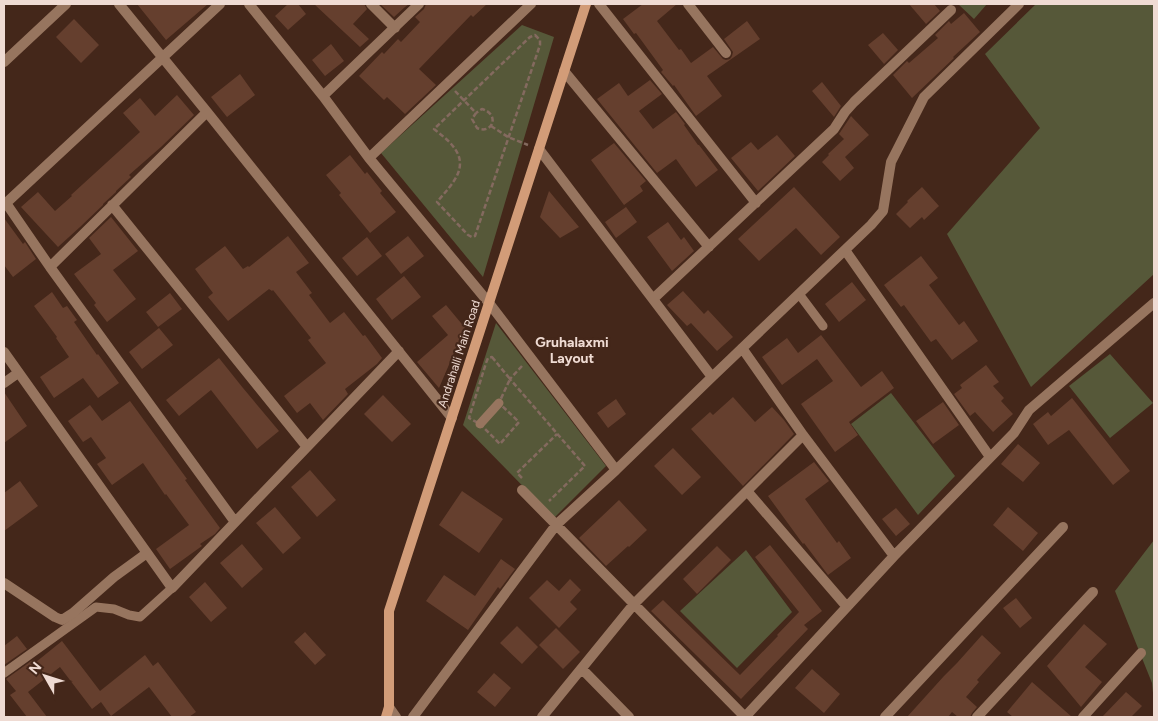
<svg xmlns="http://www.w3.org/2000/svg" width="1158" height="721" font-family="Figtree,sans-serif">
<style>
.green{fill:#565839}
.building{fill:#653f2e}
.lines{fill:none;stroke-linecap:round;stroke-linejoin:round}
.path{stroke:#846a5f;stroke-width:2.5;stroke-dasharray:5 2.5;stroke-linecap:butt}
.lane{stroke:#97755f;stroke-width:9}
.street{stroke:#97755f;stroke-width:10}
.secondary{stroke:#d29c78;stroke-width:10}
.labels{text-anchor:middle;stroke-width:4.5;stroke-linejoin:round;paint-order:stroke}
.street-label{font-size:12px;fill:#efdbd3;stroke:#44271a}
.neighbourhood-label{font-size:14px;font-weight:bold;fill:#efdbd3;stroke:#44271a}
</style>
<rect width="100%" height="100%" fill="#44271a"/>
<path class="green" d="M958,4H987L974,19Z
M1036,4H1154V274L1031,387L947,234L1040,128L985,54Z
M522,25L554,37L483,277L381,153Z
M496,323L606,466L554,518L463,425Z
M1110,354L1153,403L1110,438L1069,386Z
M891,393L955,476L918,515L851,424Z
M1154,540V703L1152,683L1115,591Z
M746,550L792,612L737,668L680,611Z"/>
<path class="building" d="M137,4H208L166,40Z
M288,4H298L306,14L288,30L275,16Z
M314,4H364L367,9L353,24L369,39L360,47Z
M380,4H409L405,7L394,17Z
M426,4H487L473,17L471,15L419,69L436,85L405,114L387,97L384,100L359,76L382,52L384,54L398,39L401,42L420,22L415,17L424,9Z
M643,4H677L657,21L679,50L681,49L691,63L713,47L723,59L726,60L730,59L732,56L733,52L724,39L747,21L760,39L707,76L722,96L696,116L674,85L673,86L661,72L663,70L636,33L634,34L623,19Z
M909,4H934L940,11L926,24Z
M964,13L980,32L953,57L954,58L912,98L893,75L907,61L909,63L938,38L935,35L949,21L951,24Z
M74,19L99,45L81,63L56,37Z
M883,33L898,50L884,64L868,45Z
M331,44L344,61L325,76L312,60Z
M240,74L255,95L227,117L211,97Z
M650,80L662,94L639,111L653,129L676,112L685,124L684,125L698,145H699L718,170L696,187L676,159L657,173L597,99L619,83L628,96Z
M822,82L841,106L834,117L812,91Z
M177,95L194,115L161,147L129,175L131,177L116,191V192L103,204V205L80,227L58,247L21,207L38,192L55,211L72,196L71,195L140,132L123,113L140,98L155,116Z
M851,116L869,135L845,157L854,168L840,181L822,162L829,155L828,154L844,139L839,134Z
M777,135L795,156L758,191L731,158L751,142L758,150Z
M614,143L646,181L640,186L643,191L624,205L591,160Z
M350,155L365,174L367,172L382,191L380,193L396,212L370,233L339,195L341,193L326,175Z
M794,187L840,237L821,255L796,228L759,261L738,239Z
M922,187L939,206L924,220L922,217L910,228L896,214L908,202L907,201Z
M549,191L579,227L560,238L540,217Z
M626,207L637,222L616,238L605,222Z
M111,217L138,251L113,270L136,299L107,322L94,305L96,303L74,274L101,254L89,238Z
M4,218L23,244L25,242L36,259L13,277L4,265Z
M668,222L681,240L684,237L694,251L672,271L647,237Z
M288,236L309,263L296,272L312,293L309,295L330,323L344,312L363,336L365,335L382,358L377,364L345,389L348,394L323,420L310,403L297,413L284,396L326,363L308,340L311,338L273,290L272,291L269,289L228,321L208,297L213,293L195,269L225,246L243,269L248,266L249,267Z
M408,236L424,256L401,274L385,254Z
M367,237L382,256L357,276L342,258Z
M921,256L938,278L929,285L959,325L964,321L978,341L952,360L936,339L931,342L904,305L901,307L884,285Z
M404,276L421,297L392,320L376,299Z
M852,282L866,300L839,322L825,304Z
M683,291L704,314L708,310L733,337L717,351L691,323L687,326L667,305Z
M52,292L63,308L67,306L77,320L74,322L97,355L98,354L119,383L98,398L83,378L54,398L40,377L69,357L56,338L57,337L34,306Z
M170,293L182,309L158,327L146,312Z
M446,305L466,329L458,347L457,346L439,388L417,362L448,335L432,316Z
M159,328L173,345L142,369L129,352Z
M821,335L861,387L882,371L894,388L849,422L858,435L835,452L801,404L833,381L817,359L782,385L762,357L787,338L798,353Z
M219,358L243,388L279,431L257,449L211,390L179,416L166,400Z
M986,365L999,382L993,386L1004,398L1001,401L1013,414L993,432L975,412L970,416L954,394L962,388L960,385Z
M4,392L27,426L4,443Z
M383,395L411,424L392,442L364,414Z
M733,397L755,422L772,407L784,420L794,434L743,486L691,429L710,412L713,415Z
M1072,398L1130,471L1113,485L1069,430L1048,445L1033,424L1048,412L1051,416Z
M616,399L626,414L608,428L597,413Z
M130,401L187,479L185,480L220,528L215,534L200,544L202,546L170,569L156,549L189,525L166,494L165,495L143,463L112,485L97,464L106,458L91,437L83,442L68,421L90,405L102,421Z
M943,402L959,425L933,444L916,421Z
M1018,444L1040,463L1023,482L1001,464Z
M673,448L701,477L682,495L654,466Z
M814,462L829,481L805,499L837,543L839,541L851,558L828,575L804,543L803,544L768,496Z
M310,470L336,500L317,517L291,487Z
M20,481L38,506L4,531V493Z
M462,491L503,519L479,553L439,525Z
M619,500L647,530L629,547L628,546L606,566L579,538Z
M275,507L301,538L283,554L256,523Z
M1008,507L1038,533L1023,551L993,525Z
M896,508L910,524L896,536L882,519Z
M242,544L263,569L242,588L220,563Z
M770,545L822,611L804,625L808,629L741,699L651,611L663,600L740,675L778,636L777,635L799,612L755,557Z
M717,546L731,560L697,594L683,579Z
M501,559L515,569L500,589L498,587L468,630L426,601L444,575L475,596Z
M570,579L581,590L570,602L577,609L559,628L529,598L547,580L559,591Z
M205,582L227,608L211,622L189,597Z
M1016,598L1032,618L1020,628L1003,608Z
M1084,624L1107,644L1085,667L1102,682L1081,707L1047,666Z
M517,626L538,647L522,664L500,643Z
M556,628L580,652L563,669L539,645Z
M305,632L326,655L315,665L294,642Z
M982,635L1001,653L977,680L979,682L966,697L977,707L972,713L970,717H958L952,712L948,717H907L944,676L957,663Z
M17,636L27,649L4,665V646Z
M62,641L100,691L145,655L153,666L158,662L196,712L189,717H172L149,687L111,716L101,702L92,709L60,667L28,692L47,717H27L10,695L16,691L6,679L34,659L36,662Z
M812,669L840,694L824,713L795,688Z
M494,673L511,688L495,707L477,692Z
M1032,682L1072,717H1013L1007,712Z
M1126,692L1142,706L1131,717H1102Z"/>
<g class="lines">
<path class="path" d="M535,35L540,40V45L475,236L472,237L468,235L437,202C452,184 471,167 452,145C447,139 440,134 434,129L530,37Z
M455,91L476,113L472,119L477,128C493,135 500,114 482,109L476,113
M491,126L508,137L528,145
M492,357L510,379L499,403L519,422L500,444L480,424L469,418L486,363L488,358Z
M522,366L510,379L585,466L549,501
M522,478L517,473L557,434"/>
<path class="lane" d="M799,294L823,326
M480,424L499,403
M4,673L96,607L114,609L129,615L140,617L172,588"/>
<path class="street" d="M119,4L207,112L452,418
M249,4L323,96L369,158L489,303L616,470
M371,4L395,28
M599,4L756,203
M688,4L726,53
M4,62L66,4
M564,71L709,247
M323,96L419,4
M539,149L712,377
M369,158L531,4
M6,203L50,267L235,522
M4,205L220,4
M112,205L307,447
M845,250L990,457
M50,267L207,112
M653,299L834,129L845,112L854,102L951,10
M742,348L803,435L894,556
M4,352L172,588L399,351
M4,383L18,373
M522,490L745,717L894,556L1014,433L1029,410L1154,303
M747,491L847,607
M4,583L55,617L62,620L73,613L114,577L147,553
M582,669L629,717
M389,707L396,717
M413,717L556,525L616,470L712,377L871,225L883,211L891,162L924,97L1019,4
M542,717L634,604L803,435
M885,717L1063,527
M977,717L1093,592
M1083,717L1141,653"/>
<path class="secondary" d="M386,717L389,707V611L586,4"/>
</g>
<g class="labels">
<g class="street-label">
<text transform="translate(459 354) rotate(-72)" y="4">Andrahalli Main Road</text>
</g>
<g class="neighbourhood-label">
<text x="572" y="347">Gruhalaxmi<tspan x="572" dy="16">Layout</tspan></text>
</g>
</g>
<rect width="1158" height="721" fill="none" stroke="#efdbd3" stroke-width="10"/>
<g transform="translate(45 676) rotate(309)" stroke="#44271a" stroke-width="4" paint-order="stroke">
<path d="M0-4L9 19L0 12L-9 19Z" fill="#efdbd3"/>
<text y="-8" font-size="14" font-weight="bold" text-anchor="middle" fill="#efdbd3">N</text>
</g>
</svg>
